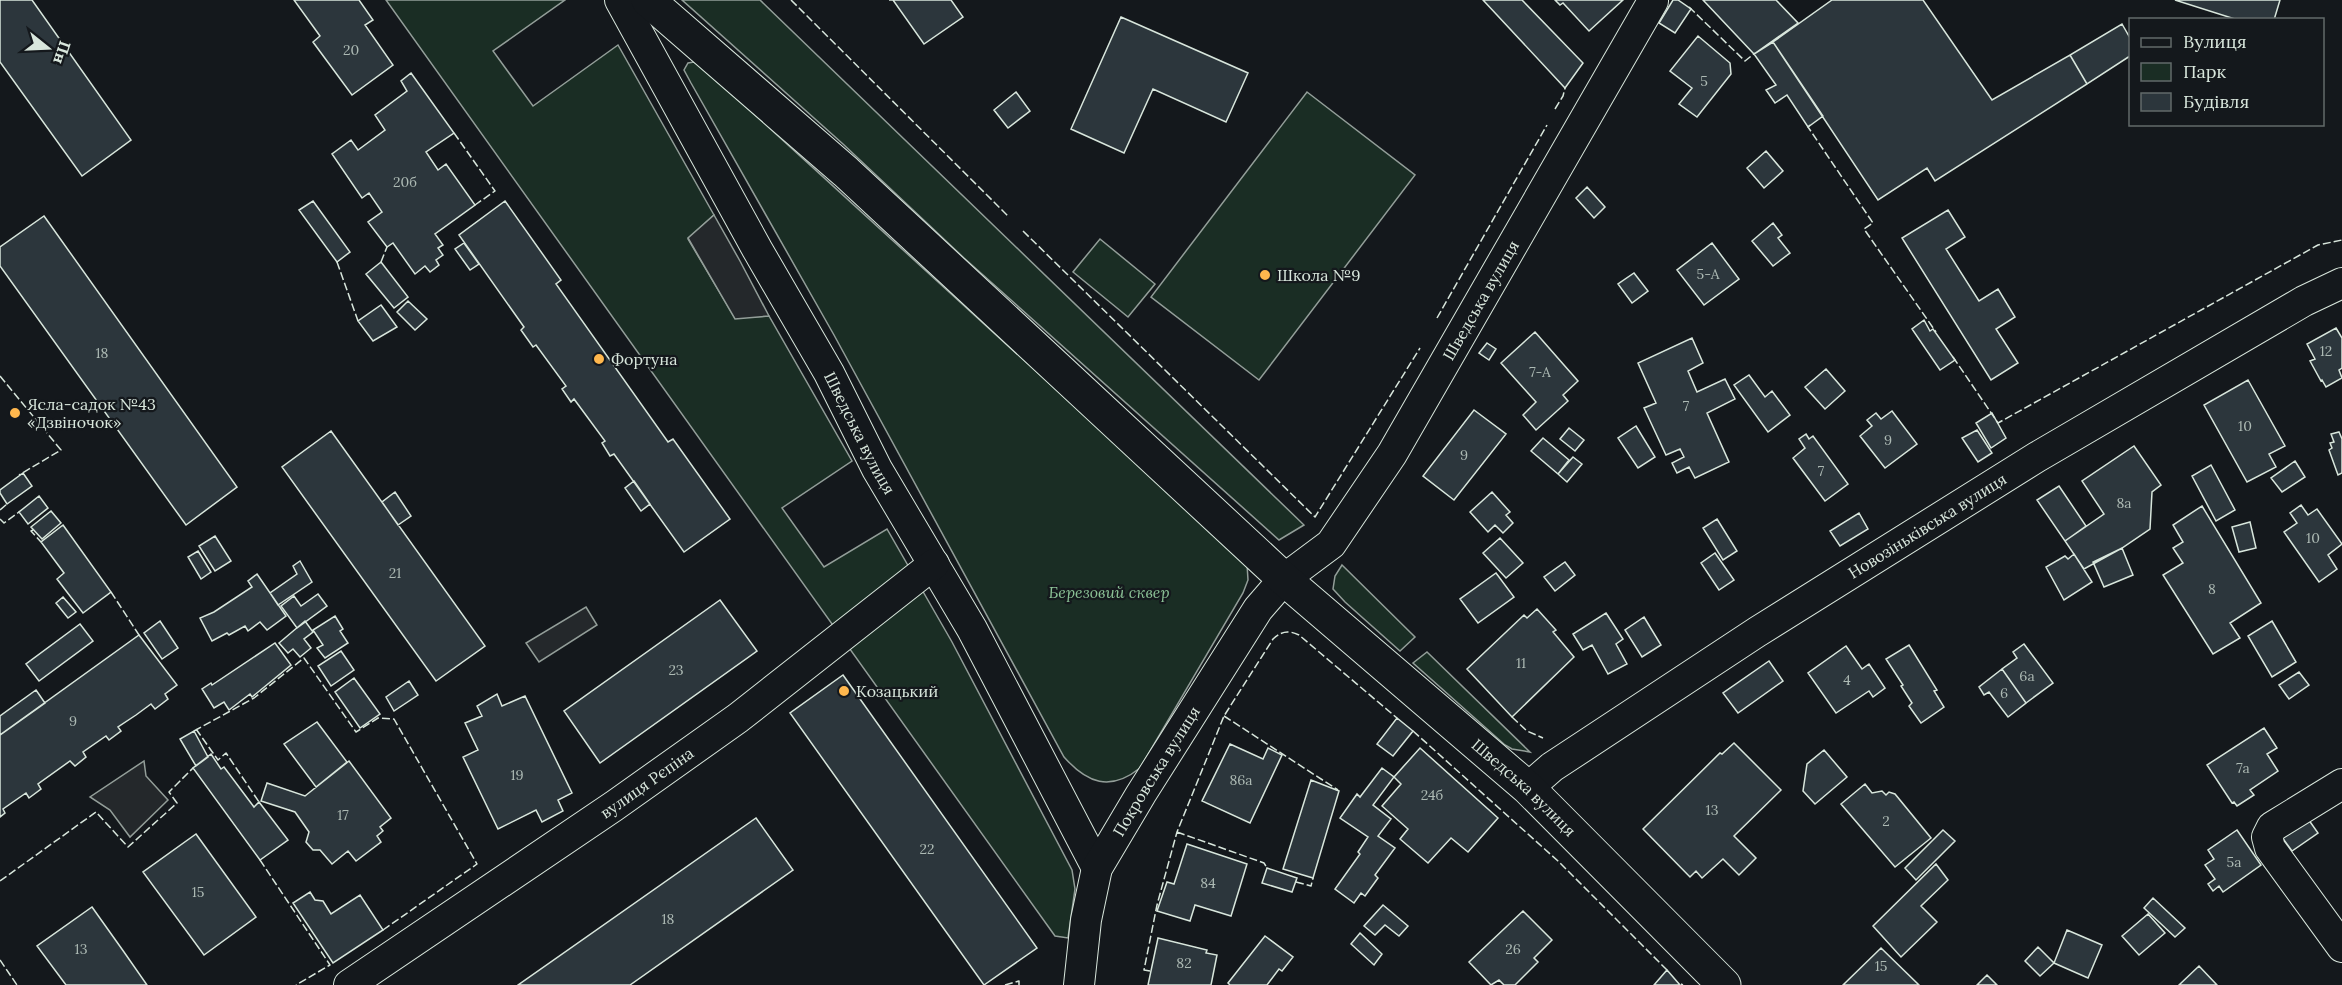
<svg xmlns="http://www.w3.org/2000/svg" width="2342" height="985" font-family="Lora,serif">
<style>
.green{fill:#1a2d24;stroke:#939e99;stroke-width:1.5}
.parking{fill:#24282b;stroke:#939e99;stroke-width:1.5}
.building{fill:#2c363c;stroke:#d8e6dc;stroke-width:1.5}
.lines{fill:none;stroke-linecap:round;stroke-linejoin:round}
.minor-casing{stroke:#d8e6dc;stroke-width:32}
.tertiary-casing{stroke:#d8e6dc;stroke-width:35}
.minor{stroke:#14181c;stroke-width:30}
.tertiary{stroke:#14181c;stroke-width:33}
.fence{stroke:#d8e6dc;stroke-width:1.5;stroke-dasharray:8 3;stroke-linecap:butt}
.poi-dot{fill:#ffb74d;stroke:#14181c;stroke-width:2}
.labels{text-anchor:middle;stroke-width:4.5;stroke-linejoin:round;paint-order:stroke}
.number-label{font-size:14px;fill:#adbab4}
.poi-label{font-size:16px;fill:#d8e6dc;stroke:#14181c;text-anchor:start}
.street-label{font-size:16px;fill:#d8e6dc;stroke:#14181c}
.park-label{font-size:16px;font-style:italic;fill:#8ac095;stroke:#14181c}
</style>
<rect width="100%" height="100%" fill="#14181c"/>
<path class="green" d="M386,0H565L493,51L533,106L618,45L714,215L688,239L735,318L769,316L852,461L782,508L824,567L887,529L952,642L1072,870L1075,889L1068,938L1055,936Z
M682,0H760L1304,525L1279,540L964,258L843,144Z
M694,62L706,70L1247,564L1248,580L1243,593L1140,768C1110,792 1087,783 1064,757L834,335L691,83L684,70L688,63Z
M1307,92L1415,175L1259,380L1151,297Z
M1100,239L1155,284L1128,317L1073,272Z
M1342,565L1415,637L1400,651L1345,602L1333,589L1335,576Z
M1427,652L1530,752L1512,749L1505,745L1413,663Z"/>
<path class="parking" d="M714,215L740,261L769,316L735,319L688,238Z
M586,607L597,625L539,662L526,643Z
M144,761L146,776L168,800L130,837L110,810L90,797Z"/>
<path class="building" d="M0,0H32L131,140L82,176L0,62Z
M294,0H359L373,20L365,25L393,65L352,95L313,42L320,36Z
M889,0H951L963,17L924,44L893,0Z
M1483,0H1522L1583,63L1565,88Z
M1555,0H1623L1589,31L1563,3L1560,5Z
M1673,0H1678L1691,9L1675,33L1659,23Z
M1703,0H1776L1798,23L1754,54Z
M1832,0H1923L1992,100L2070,55L2087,84L1935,181L1927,168L1878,200L1773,42Z
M2175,0H2280L2274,20H2238Z
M1121,17L1248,73L1226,122L1153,89L1124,153L1071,129Z
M2122,24L2130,38V56L2087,84L2070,55Z
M1698,36L1730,63L1731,74L1697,117L1679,104L1692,88L1670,71Z
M1773,42L1823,116L1808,127L1787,95L1775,103L1766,90L1776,85L1754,54Z
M411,73L454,133L426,152L438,170L446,164L475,205L435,234L443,245L438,248L443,255L436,260L439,265L430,272L425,266L415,274L393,243L387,247L368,222L382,212L369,193L362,198L332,154L351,140L358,150L385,130L375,115L407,91L401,81Z
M1016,92L1030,111L1008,128L994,110Z
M1766,151L1783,171L1764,188L1747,168Z
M1587,187L1605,207L1594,218L1576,198Z
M313,201L350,252L337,262L299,210Z
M505,201L561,280L556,284L668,442L673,439L730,519L684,552L614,454L610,456L602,443L605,441L574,399L571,402L562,389L566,386L536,345L533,347L521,330L524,327L459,235Z
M1948,210L1965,237L1946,249L1979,301L1998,289L2015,317L1996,329L2018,363L1991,380L1902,238Z
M44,216L237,487L186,525L0,266V247Z
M1773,223L1782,235L1778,238L1790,253L1773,266L1752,241Z
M464,243L479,264L470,270L455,249Z
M1712,243L1739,279L1704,305L1677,270Z
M381,262L408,297L394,308L366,274Z
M1634,273L1648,291L1632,303L1618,284Z
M408,301L427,319L415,330L397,312Z
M381,305L397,327L373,341L358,321Z
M1924,320L1930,331L1933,329L1955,360L1940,370L1912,329Z
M2336,328L2342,338V368L2339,370L2342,378L2326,387L2322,380L2321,381L2310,361L2315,359L2307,344Z
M1535,332L1578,381L1563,395L1568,401L1536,430L1523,415L1536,402L1501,363Z
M1692,338L1703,363L1688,371L1697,392L1725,379L1735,399L1707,413L1729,462L1695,478L1689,467L1677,473L1672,463L1684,457L1680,449L1666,455L1644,408L1656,403L1638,363Z
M1487,343L1496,349L1489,360L1479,353Z
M1826,369L1845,391L1825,409L1805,387Z
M1749,375L1765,397L1772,391L1790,415L1768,432L1734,385Z
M2248,380L2285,446L2269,454L2276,467L2247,482L2204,405Z
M1474,410L1506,434L1454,500L1423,476Z
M1892,411L1917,444L1885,468L1860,436L1872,426L1867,420L1876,413L1881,419Z
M1992,413L2006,438L1991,448L1976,423Z
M1636,426L1655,457L1638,468L1618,438Z
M1569,428L1584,440L1575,451L1560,439Z
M1977,430L1992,453L1978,462L1962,438Z
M331,431L485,646L436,681L282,467Z
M2339,432L2342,439V473L2338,475L2329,450L2332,448L2330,443L2334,442L2331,434Z
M1806,434L1809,439L1813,436L1848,484L1825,501L1793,458L1805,448L1799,439Z
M1543,438L1569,460L1558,474L1531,451Z
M2134,446L2161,485L2152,492L2150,529L2122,548L2084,569L2065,541L2104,514L2082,481Z
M1573,457L1582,464L1567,482L1558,474Z
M2295,461L2305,477L2282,492L2271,478Z
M2211,465L2235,510L2216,521L2192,476Z
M23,473L32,486L7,504L0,493V490Z
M634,481L650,504L641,511L625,488Z
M2059,486L2086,526L2065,541L2037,500Z
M395,492L411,516L398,525L382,502Z
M1492,492L1510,512L1506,515L1513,523L1503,533L1495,525L1488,532L1470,512Z
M39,496L48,508L28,524L19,512Z
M2301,505L2308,515L2317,509L2342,544L2328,555L2337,569L2319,582L2284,532L2297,523L2290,513Z
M2202,506L2261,603L2230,623L2240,638L2213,654L2163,575L2183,563L2173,548L2183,542L2173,525Z
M51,511L61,523L42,539L31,527Z
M1859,513L1868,529L1840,546L1830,531Z
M1717,519L1737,551L1723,560L1703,528Z
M2250,522L2256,548L2239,552L2232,527Z
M63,525L111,592L83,613L57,579L64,573L41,542Z
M215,536L231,561L215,571L199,546Z
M1500,538L1523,563L1506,578L1483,553Z
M2122,548L2133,575L2104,587L2093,562Z
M198,551L211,572L201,579L188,557Z
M1715,553L1734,580L1719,590L1701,563Z
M2074,554L2092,582L2064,600L2046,567L2065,556L2068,559Z
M300,561L312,582L278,605L270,593L297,574L293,566Z
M1565,562L1575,575L1555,591L1544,577Z
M1496,573L1514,597L1478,623L1460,599Z
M257,574L286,616L267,630L260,622L248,631L245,626L229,635L227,633L212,641L200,618L214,612L252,587L248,581Z
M318,594L327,606L297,628L281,606L294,596L301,606Z
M63,597L76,612L68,618L56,603Z
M720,600L757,651L600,763L564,711Z
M1537,609L1556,630L1553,632L1574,657L1512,717L1467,669L1524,615L1527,618Z
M1606,613L1623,639L1616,644L1627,664L1608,674L1592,645L1583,650L1573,634Z
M335,616L343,629L340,631L348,643L325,658L317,648L323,645L313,630Z
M1644,617L1661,645L1642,657L1625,630Z
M160,621L178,648L162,659L144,633Z
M305,621L313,632L304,639L311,648L300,657L293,649L288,653L279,643Z
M2272,621L2296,662L2272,677L2248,636Z
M80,624L93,641L39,681L26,664Z
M139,635L177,685L165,694L168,699L155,709L151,704L136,715L118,727L121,731L109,740L106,736L83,752L86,757L75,766L70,761L38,784L41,789L29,798L26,793L3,809L5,813L0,817V735Z
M275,643L291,665L252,697L250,694L229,710L224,702L214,708L202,689L211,683L212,685Z
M2024,644L2053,683L2026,703L2002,669L2017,658L2013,652Z
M1909,645L1937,690L1934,691L1944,707L1921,723L1909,706L1912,703L1901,686L1903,685L1886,659Z
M1846,646L1862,669L1869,664L1885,688L1873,697L1869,691L1836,713L1808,673Z
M341,651L354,670L331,686L318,666Z
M1769,661L1783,681L1738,713L1723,693Z
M2002,669L2026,703L2008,717L1989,692L1984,695L1979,687Z
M2299,672L2309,685L2289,699L2279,685Z
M843,675L1037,948L984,985L790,713Z
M354,678L380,714L360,728L335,692Z
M409,681L418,695L394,711L386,697Z
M36,690L45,703L0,735V716Z
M497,694L502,706L525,696L572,793L558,800L563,811L542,822L536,810L498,829L463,757L478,750L465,723L482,716L477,706Z
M1397,718L1413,731L1393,756L1377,744Z
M317,722L347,762L316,787L284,744Z
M2264,728L2277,748L2267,754L2278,771L2250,790L2254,795L2237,806L2234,802L2232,803L2207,765Z
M194,731L208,757L196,766L180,739Z
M1734,743L1781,790L1734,836L1756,858L1739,875L1723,859L1702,878L1696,871L1690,877L1643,829L1720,753L1722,754Z
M1230,744L1263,759L1268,748L1282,755L1250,823L1202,801Z
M1420,748L1498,818L1468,852L1451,838L1428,863L1400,839L1408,829L1382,806L1401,784L1394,777Z
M1824,750L1847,777L1815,804L1803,791L1807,764Z
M211,754L221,769L224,767L254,807L259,802L288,840L260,860L193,768Z
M349,761L391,818L380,827L383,831L377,836L381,842L356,861L348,851L332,864L320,850H313L306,842L309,832L295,812L261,801L267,783L305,796Z
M1382,768L1394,777L1373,805L1391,819L1378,836L1395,848L1375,875L1378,878L1365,896L1361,893L1354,903L1335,889L1360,854L1358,852L1368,837L1340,818L1357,794L1360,797Z
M1311,780L1339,791L1313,878L1283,869Z
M1865,784L1872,793L1882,791L1886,795L1889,792L1895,794L1931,838L1895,867L1841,804Z
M2306,816L2318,833L2292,851L2279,833Z
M756,818L793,870L630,985H518Z
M1943,830L1955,841L1916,880L1905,868Z
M2237,830L2261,865L2223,892L2219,886L2213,891L2208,884L2215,879L2205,865L2214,859L2208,850Z
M196,834L256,917L204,955L143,872Z
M1187,844L1247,864L1231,916L1195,905L1190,921L1157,911L1167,882L1174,884Z
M1936,864L1948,880L1921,906L1937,922L1901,957L1873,926Z
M1267,868L1297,878L1292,892L1262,883Z
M310,892L315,900L323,901L331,914L360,895L383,930L333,963L293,903Z
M2153,898L2185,928L2175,937L2144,908Z
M1383,905L1408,926L1399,936L1385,925L1375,935L1364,926Z
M92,907L124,952L147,985H66L37,946Z
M1523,911L1552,940L1534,958L1538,962L1515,985H1504L1499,980L1491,985L1469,962Z
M2148,914L2165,933L2139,955L2122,936Z
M2067,930L2102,945L2088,978L2054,963Z
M1360,933L1382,954L1374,965L1351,944Z
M1265,936L1293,957L1282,971L1279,969L1267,985H1230L1228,983Z
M1158,938L1207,950L1206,953L1217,955L1211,985H1148Z
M2038,947L2054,963L2040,976L2025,961Z
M1881,948L1919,985H1843Z
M2199,966L2217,985H2179Z
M1667,970L1680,985H1654Z
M1987,975L1997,985H1977Z"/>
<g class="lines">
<g class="minor-casing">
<g id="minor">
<path id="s1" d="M620,0L757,249L829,373L877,469L972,629L1097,868"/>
<path d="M2342,784L2272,827L2267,837L2270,848L2342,947"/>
<path id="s2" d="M1528,788L1552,767L1757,632L2037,457L2304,301L2342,283"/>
<path id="s3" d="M349,985L614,806L738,718L934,564"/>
<path id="s4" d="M1079,985L1086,920L1097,868L1141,794L1258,609L1284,579L1331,544L1392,454L1653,1"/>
</g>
</g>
<g class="tertiary-casing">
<g id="tertiary">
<path id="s5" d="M648,0L846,172L1284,579L1528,788L1724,985"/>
</g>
</g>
<use href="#minor" class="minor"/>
<use href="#tertiary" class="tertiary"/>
<path class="fence" d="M791,0L1009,217
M1689,7L1745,61L1755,53
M1555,109L1563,96L1565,88
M1810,125L1808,127L1873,223L1864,229L1936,332
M454,133L495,191L475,205
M1023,231L1315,517L1420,348
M337,262L358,321
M381,262L387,247
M1437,318L1547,125
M1953,357L1998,423L2318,245L2342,240
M0,376L61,450L19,475
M0,510L7,504
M0,519L4,523L19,512
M33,530L31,531L41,542
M111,592L139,635
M1224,716L1338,790
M1512,717L1527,731L1543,738
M196,729L218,760L226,753L259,802
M194,731L254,698L304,658L356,732L378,718L394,719L477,864L383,930
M1413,731L1558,861L1667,970
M1177,832L1264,863L1267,868
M260,860L330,965L296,985
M0,881L96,812L128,847L177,803L169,792L193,768
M1296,882L1311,886L1313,878
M0,960L17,985
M1150,971L1144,970L1157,905L1177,832L1224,716L1273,639C1282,631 1288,630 1299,635L1397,718
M1681,984L1683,985
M1005,985L1019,981V985"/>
</g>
<g class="poi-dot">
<circle cx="1265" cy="275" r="6"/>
<circle cx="599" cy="359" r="6"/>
<circle cx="15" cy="413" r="6"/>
<circle cx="844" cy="691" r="6"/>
</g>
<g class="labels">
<g class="number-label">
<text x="351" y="55">20</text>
<text x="1704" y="86">5</text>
<text x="405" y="187">20б</text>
<text x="1708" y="279">5-А</text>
<text x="2326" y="356">12</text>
<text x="102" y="358">18</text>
<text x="1540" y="377">7-А</text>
<text x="1686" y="411">7</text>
<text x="2245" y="431">10</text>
<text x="1888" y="445">9</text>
<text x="1464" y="460">9</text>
<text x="1821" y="476">7</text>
<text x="2124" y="508">8а</text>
<text x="2313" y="543">10</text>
<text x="395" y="578">21</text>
<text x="2212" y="594">8</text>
<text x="1521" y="668">11</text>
<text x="676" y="675">23</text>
<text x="2027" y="681">6а</text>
<text x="1847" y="685">4</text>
<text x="2004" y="698">6</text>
<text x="73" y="726">9</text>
<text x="2243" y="773">7а</text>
<text x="517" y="780">19</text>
<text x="1241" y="785">86а</text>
<text x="1432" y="800">24б</text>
<text x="1712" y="815">13</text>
<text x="343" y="820">17</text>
<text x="1886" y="826">2</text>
<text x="927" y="854">22</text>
<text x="2234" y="867">5а</text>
<text x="1208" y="888">84</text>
<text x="198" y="897">15</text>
<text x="668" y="924">18</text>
<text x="81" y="954">13</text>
<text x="1513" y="954">26</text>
<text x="1184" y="968">82</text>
<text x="1881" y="971">15</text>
</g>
<g class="poi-label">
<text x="1277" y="281">Школа №9</text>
<text x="611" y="365">Фортуна</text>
<text x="27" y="410">Ясла-садок №43<tspan x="27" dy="18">«Дзвіночок»</tspan></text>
<text x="856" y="697">Козацький</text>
</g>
<g class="street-label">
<text dy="6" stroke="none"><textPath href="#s4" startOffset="808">Шведська вулиця</textPath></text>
<text dy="6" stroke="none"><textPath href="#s1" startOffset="495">Шведська вулиця</textPath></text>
<text dy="6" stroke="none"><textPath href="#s2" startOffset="478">Новозіньківська вулиця</textPath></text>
<text dy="6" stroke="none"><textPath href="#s4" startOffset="232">Покровська вулиця</textPath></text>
<text dy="6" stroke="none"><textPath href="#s3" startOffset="360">вулиця Рєпіна</textPath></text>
<text dy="6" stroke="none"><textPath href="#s5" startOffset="1178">Шведська вулиця</textPath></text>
</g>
<g class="park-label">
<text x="1109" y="598">Березовий сквер</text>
</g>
</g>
<rect x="2129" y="18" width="195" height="108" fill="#14181c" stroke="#626a69" stroke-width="1.5"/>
<rect x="2141" y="38" width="30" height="9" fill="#14181c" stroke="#626a69" stroke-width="1.5"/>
<text x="2183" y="48" font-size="18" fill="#d8e6dc">Вулиця</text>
<rect x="2141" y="63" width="30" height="18" fill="#1a2d24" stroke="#626a69" stroke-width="1.5"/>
<text x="2183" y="78" font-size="18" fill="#d8e6dc">Парк</text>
<rect x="2141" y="93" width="30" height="18" fill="#2c363c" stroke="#626a69" stroke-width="1.5"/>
<text x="2183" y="108" font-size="18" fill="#d8e6dc">Будівля</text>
<g transform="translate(48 48) rotate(108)" stroke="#14181c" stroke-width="4.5" paint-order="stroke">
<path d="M0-4.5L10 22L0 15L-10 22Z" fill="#d8e6dc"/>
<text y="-9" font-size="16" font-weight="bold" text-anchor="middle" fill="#d8e6dc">Пн</text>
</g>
</svg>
